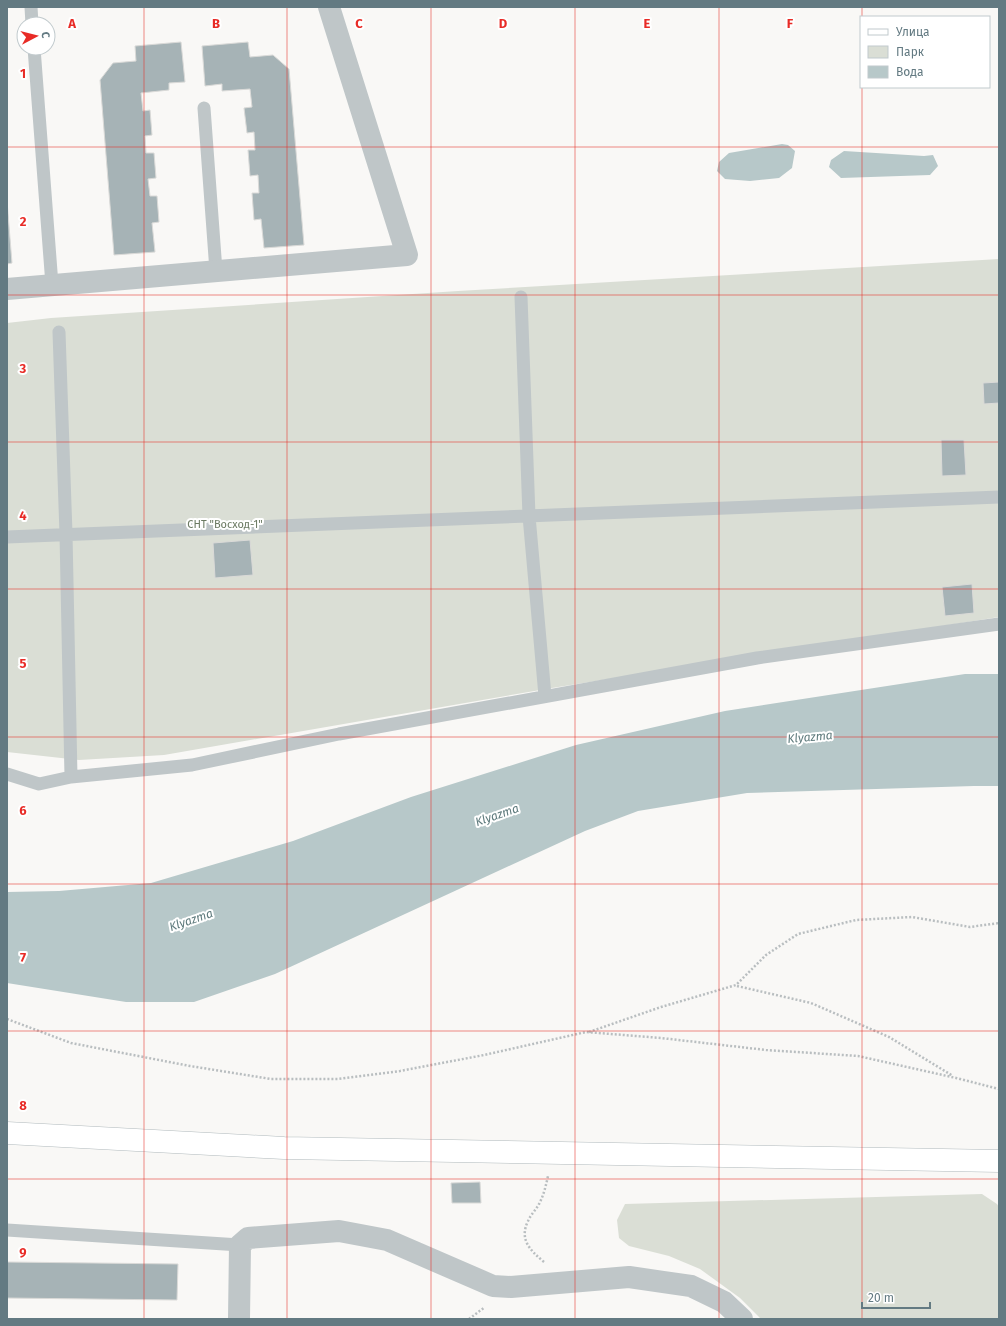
<svg xmlns="http://www.w3.org/2000/svg" width="1006" height="1326" font-family="'Fira Sans',sans-serif">
<style>
.green{fill:#daded5}
.water{fill:#b7c8c9}
.building{fill:#a6b3b6;stroke:#dadad8}
.lines{fill:none;stroke-linecap:round;stroke-linejoin:round}
.secondary-casing{stroke:#b1babd;stroke-width:23}
.path{stroke:#b9bec0;stroke-width:2.5;stroke-dasharray:2 2;stroke-linecap:butt}
.lane{stroke:#bfc6c8;stroke-width:13}
.street{stroke:#bfc6c8;stroke-width:22}
.secondary{stroke:#fff;stroke-width:22}
.grid{fill:none;stroke:#e82b26;stroke-width:1;stroke-opacity:0.55}
.labels{text-anchor:middle;stroke-width:4;stroke-linejoin:round;paint-order:stroke}
.park-label{font-size:11px;fill:#6b7a62;stroke:#fff}
.water-label{font-size:12px;font-style:italic;fill:#5e7a7c;stroke:#fff}
.grid-label{font-size:13px;text-anchor:middle;font-weight:bold;fill:#e82b26;stroke:#fff;stroke-width:4;stroke-linejoin:round;paint-order:stroke}
</style>
<rect width="100%" height="100%" fill="#f9f8f6"/>
<path class="green" d="M999,259V617L552,688L164,755L79,760L7,752V323L51,318L458,291Z
M982,1194L997,1204L999,1207V1319H761L740,1298L700,1269L669,1256L629,1246L619,1238L617,1220L625,1204Z"/>
<path class="water" d="M782,144L788,145L795,151L792,168L779,178L750,181L725,179L717,171L719,162L729,153Z
M844,151L924,156L933,155L938,166L930,175L841,178L829,167L831,160Z
M965,674H999V786H974L747,793L638,811L585,831L275,974L194,1002H126L7,983V892L59,891L151,883L293,841L411,797L576,745L725,711Z"/>
<path class="building" d="M181,42L185,82L169,83V90L141,93L143,111L150,110L152,135L145,136L146,153H154L156,178L148,179L150,196H157L159,222L152,223L155,252L114,255L100,80L113,63L136,61L135,46Z
M248,42L250,57L273,55L289,69L304,245L264,248L261,219L254,220L252,193H259L258,175L250,176L248,150H255L254,132L247,133L244,108L252,107L250,89L222,91V84L205,86L202,46Z
M7,201L12,263L7,264Z
M999,382V403L984,404L983,383Z
M941,440H964L966,475L942,476Z
M250,540L253,575L215,578L213,543Z
M972,584L974,613L945,616L942,587Z
M480,1182L481,1203H452L451,1183Z
M7,1262L178,1264L177,1300L7,1298Z"/>
<g class="lines">
<g class="secondary-casing">
<path id="secondary" d="M7,1133L284,1148L999,1161"/>
</g>
<path class="path" d="M737,986L811,1003L889,1037L953,1076
M7,1019L71,1043L190,1066L271,1079H338L400,1071L484,1055L586,1032L661,1038L766,1050L858,1056L956,1078L999,1089
M589,1032L661,1007L736,985L766,955L798,934L856,920L912,917L970,927L999,923
M544,1262C530,1250 519,1240 528,1221C531,1214 537,1209 540,1202C544,1194 546,1185 548,1176
M469,1319L485,1307"/>
<path class="lane" d="M31,7L32,24
M34,48L52,285
M204,108L216,271
M521,297L529,516L545,696
M59,332L66,534L71,777
M7,537L999,497
M7,774L39,784L71,777L192,765L339,734L757,658L999,624
M7,1230L240,1245"/>
<path class="street" d="M7,289L407,255L329,7
M239,1319L240,1245L248,1238L339,1231L387,1240L493,1286L511,1287L629,1277L691,1286L724,1302L742,1319"/>
<use href="#secondary" class="secondary"/>
</g>
<path class="grid" d="M144,7V1319M287,7V1319M431,7V1319M575,7V1319M719,7V1319M862,7V17M862,87V1319M7,147H999M7,295H999M7,442H999M7,589H999M7,737H999M7,884H999M7,1031H999M7,1179H999"/>
<g class="labels">
<g class="park-label">
<text x="225" y="528">СНТ "Восход-1"</text>
</g>
<g class="water-label">
<text transform="translate(810 737) rotate(-5)" y="4">Klyazma</text>
<text transform="translate(497 815) rotate(-19)" y="4">Klyazma</text>
<text transform="translate(191 920) rotate(-19)" y="4">Klyazma</text>
</g>
</g>
<g class="grid-label">
<text x="72" y="28">A</text>
<text x="216" y="28">B</text>
<text x="359" y="28">C</text>
<text x="503" y="28">D</text>
<text x="647" y="28">E</text>
<text x="790" y="28">F</text>
<text x="23" y="78">1</text>
<text x="23" y="226">2</text>
<text x="23" y="373">3</text>
<text x="23" y="520">4</text>
<text x="23" y="668">5</text>
<text x="23" y="815">6</text>
<text x="23" y="962">7</text>
<text x="23" y="1110">8</text>
<text x="23" y="1257">9</text>
</g>
<rect width="1006" height="1326" fill="none" stroke="#637a82" stroke-width="16"/>
<rect x="860" y="16" width="130" height="72" fill="#ffffff" stroke="#c1cacd"/>
<rect x="868" y="29" width="20" height="6" fill="#ffffff" stroke="#c1cacd"/>
<text x="896" y="36" font-size="12" fill="#637a82">Улица</text>
<rect x="868" y="46" width="20" height="12" fill="#daded5" stroke="#c1cacd"/>
<text x="896" y="56" font-size="12" fill="#637a82">Парк</text>
<rect x="868" y="66" width="20" height="12" fill="#b7c8c9" stroke="#c1cacd"/>
<text x="896" y="76" font-size="12" fill="#637a82">Вода</text>
<g transform="translate(36 36) rotate(83)"><circle r="19" fill="#ffffff" stroke="#c1cacd"/>
<path d="M0-3L7 15L0 10L-7 15Z" fill="#e82b26"/>
<text y="-6" font-size="11" font-weight="bold" text-anchor="middle" fill="#637a82">С</text>
</g>
<path d="M862 1302v6h68v-6" fill="none" stroke="#637a82" stroke-width="2"/>
<text x="868" y="1302" font-size="12" fill="#637a82" stroke="#ffffff" stroke-width="3" paint-order="stroke">20 m</text>
</svg>
